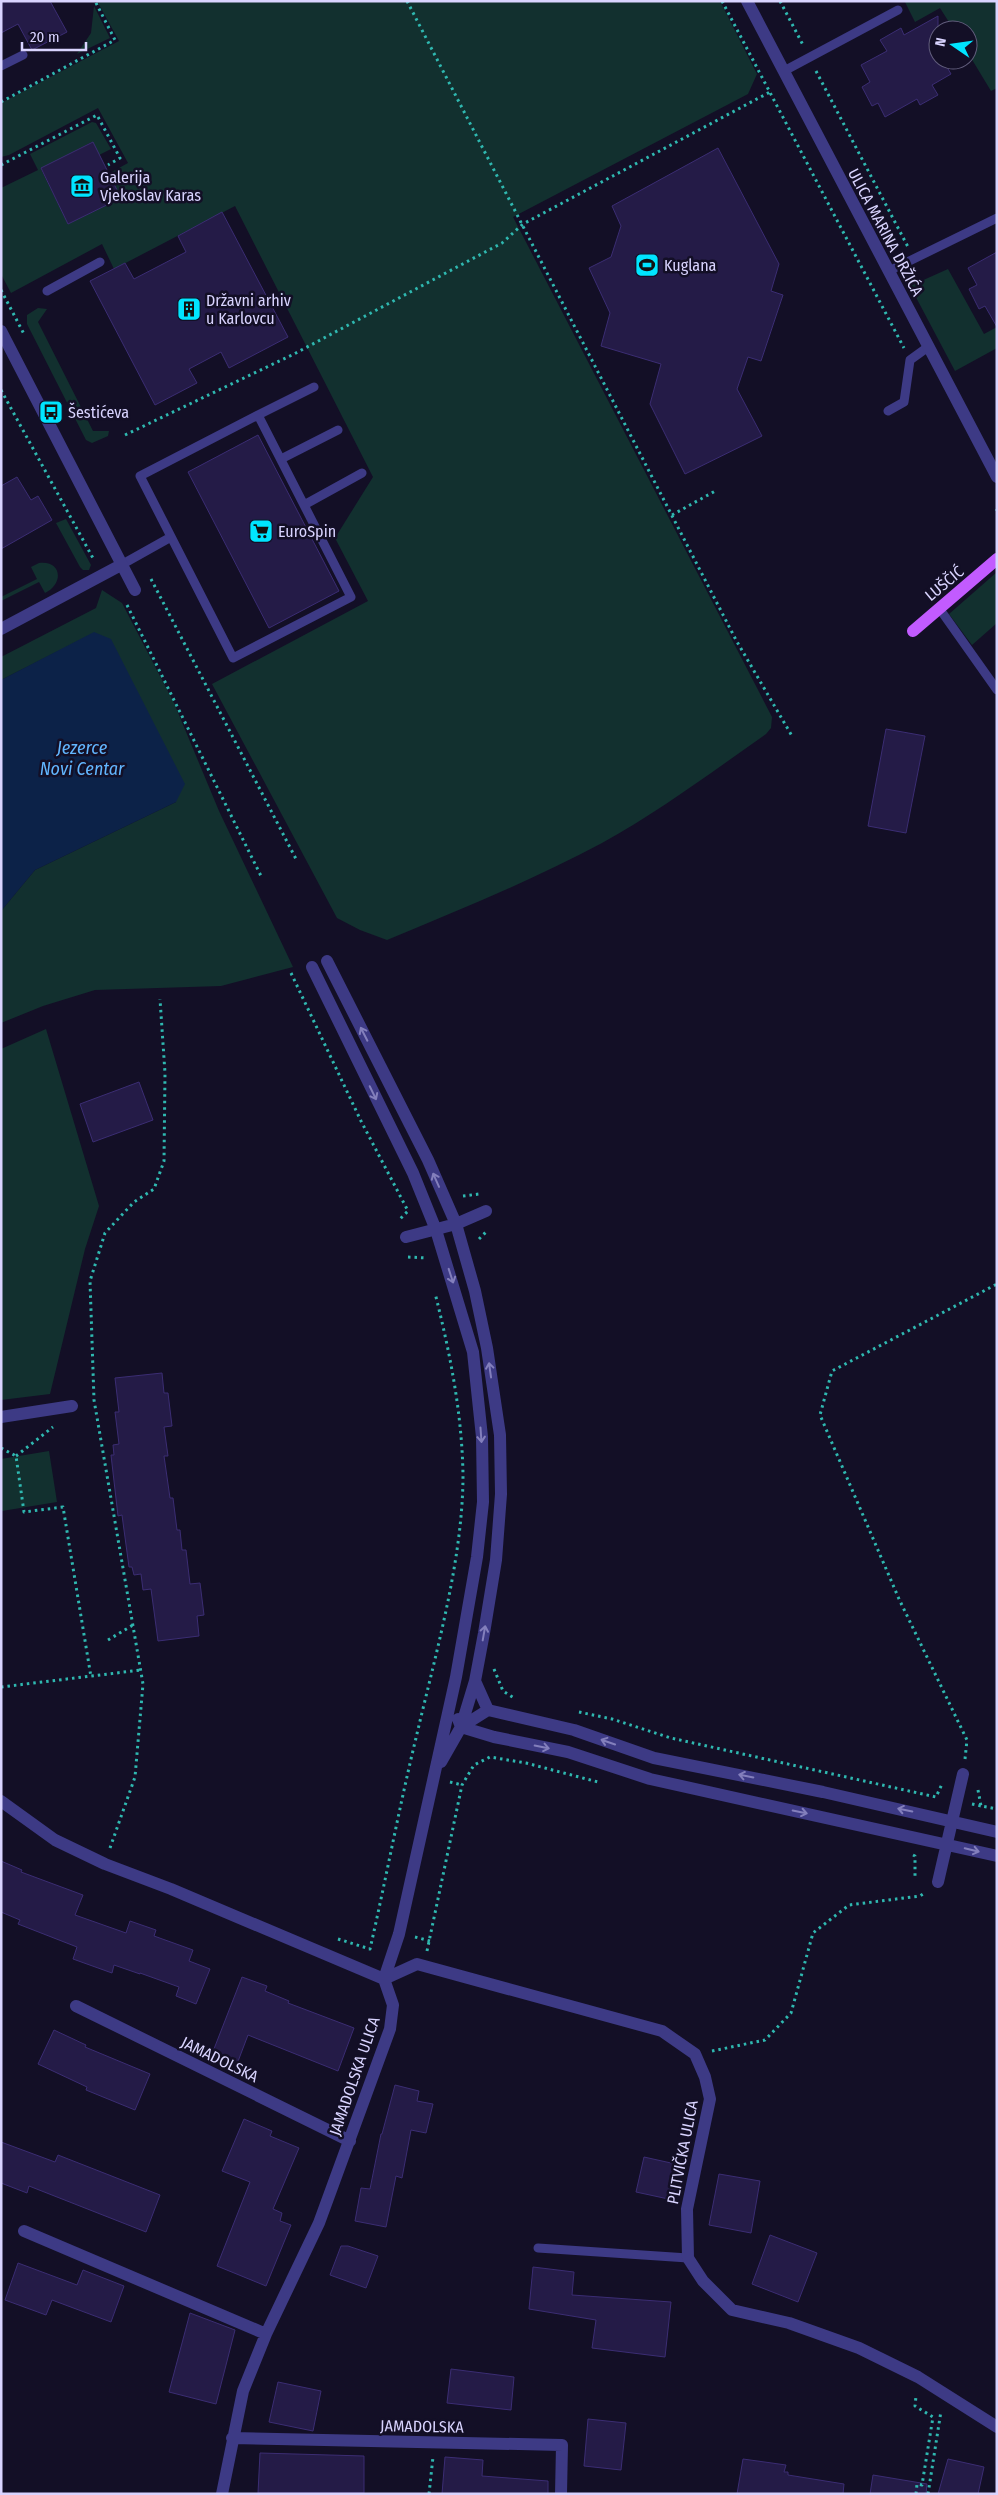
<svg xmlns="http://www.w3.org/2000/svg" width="998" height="2495" font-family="'Fira Sans Condensed',sans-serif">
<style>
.green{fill:#12302f}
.water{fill:#0c2248}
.building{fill:#241b47;stroke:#3b2d73}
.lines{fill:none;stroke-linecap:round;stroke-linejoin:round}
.path{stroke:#2fb8b0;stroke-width:3;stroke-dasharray:2.5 4;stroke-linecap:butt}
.service{stroke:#3d3a85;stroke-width:9}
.minor{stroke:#3d3a85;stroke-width:12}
.primary{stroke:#c25bff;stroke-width:12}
.oneway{stroke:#837fbc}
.labels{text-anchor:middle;stroke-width:5;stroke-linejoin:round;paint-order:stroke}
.poi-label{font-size:16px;fill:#d9d4ff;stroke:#130f26;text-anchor:start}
.street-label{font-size:16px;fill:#d9d4ff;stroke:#130f26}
.water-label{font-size:18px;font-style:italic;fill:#62b6ff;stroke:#130f26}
</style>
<rect width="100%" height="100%" fill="#130f26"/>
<path class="green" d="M97,1H720L757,74L748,94L513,217L772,717L771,728L766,734C712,772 660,811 602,843C533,880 459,910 387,940L360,930L337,918L212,684L368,601L335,538L373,477L235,206L114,269L102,244L11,293L1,274V188L38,170L30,154L92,122L96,123L111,149L99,155L92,142L41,169L68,224L120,198L108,174L128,163L98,108L9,155L1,157V103L119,41Z
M997,1V88L991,91L968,53V30H954L940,8L915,22L905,2Z
M94,6L110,38L77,54L91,33Z
M948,269L984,334L997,327V348L955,371L910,286Z
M38,308L47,309L38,322L93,431H109L108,436L92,443L86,440L27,324V315Z
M66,519L91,565L89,570H83L80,567L56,523Z
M39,563C62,560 64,584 45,593L39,582L1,601V597L37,579L31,567Z
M997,572V623L972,645L949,614Z
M102,590L122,603L174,703L219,811L293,967L221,986L95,990L43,1006L1,1023V911L35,870L176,802L94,633L1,680V657L96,608Z
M46,1029L99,1206L85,1249L50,1394L1,1400V1049Z
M49,1451L57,1502L2,1511L1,1459Z"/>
<path class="water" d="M94,632L111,639L185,784L176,802L35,870L1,911V680Z"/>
<path class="building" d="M1,1H50L67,32L32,50L18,24L1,33Z
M938,16V60H943L951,74L932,85L938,95L920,105L917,99L885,117L878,103L872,106L862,87L870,82L861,65L887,51L880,40L901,28L904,35Z
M93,142L121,198L68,224L41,168Z
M718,148L779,264L771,291L783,295L761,361L748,357L737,389L762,436L685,474L650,404L661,364L601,346L610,313L589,268L611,257L621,226L612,206Z
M222,212L288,337L229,368L221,352L189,369L197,383L155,405L90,281L125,263L134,279L186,252L178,236Z
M997,252V327L985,306L979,309L969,289L977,285L968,268Z
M258,435L339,591L269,628L188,472Z
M17,477L31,500L38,496L52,520L1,549V486Z
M886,729L925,736L906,833L868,826Z
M139,1082L153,1120L93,1142L80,1104Z
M162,1373L164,1393H168L172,1426L164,1427L168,1456H164L170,1498H173L177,1530H180L182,1550H186L190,1584L200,1583L204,1615L197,1616L199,1636L158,1641L151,1589L143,1590L141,1574L134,1575L132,1567H129L122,1515L118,1516L111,1455H114L113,1445L119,1444L115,1412H119L115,1378Z
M1,1861L22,1870L21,1872L83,1895L75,1915L126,1933L130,1921L156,1930L154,1936L193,1950L189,1961L210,1969L196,2004L176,1996L179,1987L140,1973V1974L114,1965L112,1973L73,1959L77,1947L18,1924L20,1920L1,1912Z
M242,1977L267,1986L265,1991L289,2001L288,2003L354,2028L338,2071L248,2035L237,2064L212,2054Z
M54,2030L86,2045L85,2047L150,2074L135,2110L86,2090L87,2087L38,2064Z
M395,2085L419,2091L417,2101L433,2104L426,2133L411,2130L402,2178L396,2176L386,2227L355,2221L361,2188L370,2189L381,2134H382Z
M244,2119L272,2131L270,2136L299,2148L273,2209L282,2213L280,2221L291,2225L266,2286L217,2266L250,2182L222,2171Z
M1,2142L55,2162L58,2155L160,2195L146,2232L29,2186L27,2193L1,2183Z
M644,2157L680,2165L673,2200L636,2192Z
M719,2174L760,2181L751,2233L709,2225Z
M770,2235L817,2253L798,2302L752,2284Z
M341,2246H348L378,2256L366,2288L330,2275Z
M18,2263L77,2285L83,2270L124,2286L111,2322L52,2300L46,2315L5,2300Z
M533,2267L574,2272L572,2295L671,2302L665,2357L592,2348L596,2320L529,2309Z
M190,2313L235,2330L216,2404L169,2392Z
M451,2369L514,2377L511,2410L447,2403Z
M278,2382L321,2391L313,2431L269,2422Z
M588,2419L626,2423L621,2470L584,2466Z
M260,2453L364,2456V2493H258Z
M445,2457L483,2460L482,2476L548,2481V2494H442Z
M743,2459L786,2465L784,2472H788V2475L844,2484L843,2494H737Z
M948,2459L984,2467L978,2494H938Z
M873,2475L927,2484L926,2494H870Z"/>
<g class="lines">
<path class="path" d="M407,1L736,640L792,736
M722,1L904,348
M780,1L803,45
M816,71L908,247
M1,102L115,40L95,1
M1,165L97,115L120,158L108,165
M1,290L25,336
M1,390L94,560
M125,435L294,354L502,243L523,224L770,92
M996,511L997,510
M672,515L717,490
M151,579L296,859
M127,605L261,876
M291,973L361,1121L408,1211L398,1221
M463,1196L479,1194
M479,1239L488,1230
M408,1257L426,1258
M1,1448L16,1456L24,1512L63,1507L91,1677
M16,1456L53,1427
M108,1640L133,1625
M494,1669L503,1691L514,1698
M1,1687L141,1670
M579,1712L612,1719L671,1738L936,1797L942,1784
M965,1759L967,1740L899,1599L820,1415L832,1371L997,1284
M450,1782L462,1785
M978,1790L981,1806L997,1809
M972,1804L981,1806
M110,1848L135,1777L143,1684L94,1400L90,1281L105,1233L134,1202L154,1189L164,1161L165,1073L160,999
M913,1855L915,1856V1877
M415,1937L430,1941
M338,1939L370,1949C386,1879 399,1808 416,1738C435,1656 463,1560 463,1475C462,1413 450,1353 435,1293
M427,1951L462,1785L474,1765L490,1757L526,1763L598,1782
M712,2051L765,2040L791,2013L813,1933L849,1905L920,1896L926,1892
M429,2494L433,2457
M916,2494L917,2484L922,2485L933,2417L915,2406L916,2396
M928,2494L941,2411"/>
<path class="service" d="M1,66L23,55
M784,71L898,10
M889,271L997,218
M47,291L100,262
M888,411L904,402L910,360L928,347
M258,415L351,597L233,658L140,476Z
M258,415L314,387
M281,459L338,430
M304,505L362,473
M121,565L171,537
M939,608L997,690
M538,2248L688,2258"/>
<path class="minor" d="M747,1L997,477
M1,331L135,590
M1,629L121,565
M327,961L428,1160L456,1224L475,1291L487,1348L500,1435L501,1494L496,1560L484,1633L475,1681L461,1727L441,1762
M312,967L413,1173L436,1230L473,1352L482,1437L483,1502L477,1557L456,1677L399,1934L384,1979
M406,1237L456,1224L486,1211
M1,1417L72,1406
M475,1681L488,1710L574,1730L654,1758L823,1792L997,1832
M458,1719L461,1727L494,1737L568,1752L650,1779L997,1856
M461,1727L488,1710
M1,1801L55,1840L105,1864L171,1889L384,1979L393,2005L390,2029L319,2223L266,2334L243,2391L222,2494
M938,1882L963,1774
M384,1979L417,1964L662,2031L695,2054L705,2077L710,2099L687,2209L688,2258L703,2281L732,2310L789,2323L859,2348L918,2377L997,2427
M76,2006L350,2141
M24,2231L266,2334
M232,2438L562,2445L561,2494"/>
<path class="primary" d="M913,631L997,559"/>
</g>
<defs><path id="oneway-shaft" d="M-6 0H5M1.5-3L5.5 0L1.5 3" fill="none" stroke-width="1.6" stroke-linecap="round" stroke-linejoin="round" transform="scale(1.25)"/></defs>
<g class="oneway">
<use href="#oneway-shaft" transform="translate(364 1034) rotate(-117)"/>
<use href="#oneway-shaft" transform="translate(373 1093) rotate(64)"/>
<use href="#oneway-shaft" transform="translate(436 1180) rotate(-114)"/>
<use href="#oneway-shaft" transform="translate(451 1276) rotate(72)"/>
<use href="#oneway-shaft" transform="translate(490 1370) rotate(-98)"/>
<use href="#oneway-shaft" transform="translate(481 1435) rotate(86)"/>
<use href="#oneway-shaft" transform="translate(484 1633) rotate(-80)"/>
<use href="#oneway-shaft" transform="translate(608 1742) rotate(-161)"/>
<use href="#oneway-shaft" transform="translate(542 1747) rotate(11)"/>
<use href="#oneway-shaft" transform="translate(746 1776) rotate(-169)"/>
<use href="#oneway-shaft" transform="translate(905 1810) rotate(-168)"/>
<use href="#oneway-shaft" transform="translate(800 1812) rotate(12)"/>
<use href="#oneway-shaft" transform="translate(972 1850) rotate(14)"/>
</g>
<defs>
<g id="museum-square" transform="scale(1.25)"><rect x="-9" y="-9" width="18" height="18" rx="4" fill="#00e5ff" stroke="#130f26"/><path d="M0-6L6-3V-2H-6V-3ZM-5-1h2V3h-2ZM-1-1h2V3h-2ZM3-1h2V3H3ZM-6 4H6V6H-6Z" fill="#111"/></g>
<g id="stadium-square" transform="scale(1.25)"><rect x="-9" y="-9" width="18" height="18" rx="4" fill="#00e5ff" stroke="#130f26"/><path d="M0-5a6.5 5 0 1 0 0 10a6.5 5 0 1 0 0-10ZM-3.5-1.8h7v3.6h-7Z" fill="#111"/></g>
<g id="building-square" transform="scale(1.25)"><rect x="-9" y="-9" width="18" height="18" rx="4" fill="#00e5ff" stroke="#130f26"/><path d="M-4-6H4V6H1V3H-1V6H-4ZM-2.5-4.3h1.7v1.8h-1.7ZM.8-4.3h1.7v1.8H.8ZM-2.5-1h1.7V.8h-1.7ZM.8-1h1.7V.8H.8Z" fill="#111"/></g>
<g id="bus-square" transform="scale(1.25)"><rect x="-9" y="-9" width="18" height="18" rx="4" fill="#00e5ff" stroke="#130f26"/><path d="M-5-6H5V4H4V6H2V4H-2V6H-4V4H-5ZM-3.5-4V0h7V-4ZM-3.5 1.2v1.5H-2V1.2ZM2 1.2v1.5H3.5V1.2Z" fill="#111"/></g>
<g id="supermarket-square" transform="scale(1.25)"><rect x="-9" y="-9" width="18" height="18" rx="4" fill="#00e5ff" stroke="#130f26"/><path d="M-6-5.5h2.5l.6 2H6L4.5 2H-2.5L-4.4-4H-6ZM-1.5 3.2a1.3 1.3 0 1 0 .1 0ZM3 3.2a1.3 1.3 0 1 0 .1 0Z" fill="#111"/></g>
</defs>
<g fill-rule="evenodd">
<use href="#museum-square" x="82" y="186"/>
<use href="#stadium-square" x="647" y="265"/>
<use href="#building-square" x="189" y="309"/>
<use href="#bus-square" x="51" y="412"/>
<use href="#supermarket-square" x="261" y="531"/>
</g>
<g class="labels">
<g class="poi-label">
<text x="100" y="183">Galerija<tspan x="100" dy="18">Vjekoslav Karas</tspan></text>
<text x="664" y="271">Kuglana</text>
<text x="206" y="306">Državni arhiv<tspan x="206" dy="18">u Karlovcu</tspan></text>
<text x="68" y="418">Šestićeva</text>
<text x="278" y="537">EuroSpin</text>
</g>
<g class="street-label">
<text transform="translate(886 232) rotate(62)" y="6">ULICA MARINA DRŽIĆA</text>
<text transform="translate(944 583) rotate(-40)" y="6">LUŠČIĆ</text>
<text transform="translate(220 2059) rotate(26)" y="6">JAMADOLSKA</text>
<text transform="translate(354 2076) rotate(-71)" y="6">JAMADOLSKA ULICA</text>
<text transform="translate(682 2152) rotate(-79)" y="6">PLITVIČKA ULICA</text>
<text transform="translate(422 2426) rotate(1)" y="6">JAMADOLSKA</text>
</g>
<g class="water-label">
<text x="82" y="754">Jezerce<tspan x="82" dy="21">Novi Centar</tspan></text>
</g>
</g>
<rect width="998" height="2495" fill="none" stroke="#d9d4ff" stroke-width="5"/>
<g transform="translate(953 45) rotate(283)"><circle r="24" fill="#130f26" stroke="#625e7d"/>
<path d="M0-4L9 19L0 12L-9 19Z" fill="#00e5ff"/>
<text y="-8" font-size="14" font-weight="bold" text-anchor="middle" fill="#d9d4ff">N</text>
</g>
<path d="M22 42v8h64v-8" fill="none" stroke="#d9d4ff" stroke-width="2.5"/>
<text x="30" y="42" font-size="15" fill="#d9d4ff" stroke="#130f26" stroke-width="4" paint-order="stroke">20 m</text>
</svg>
